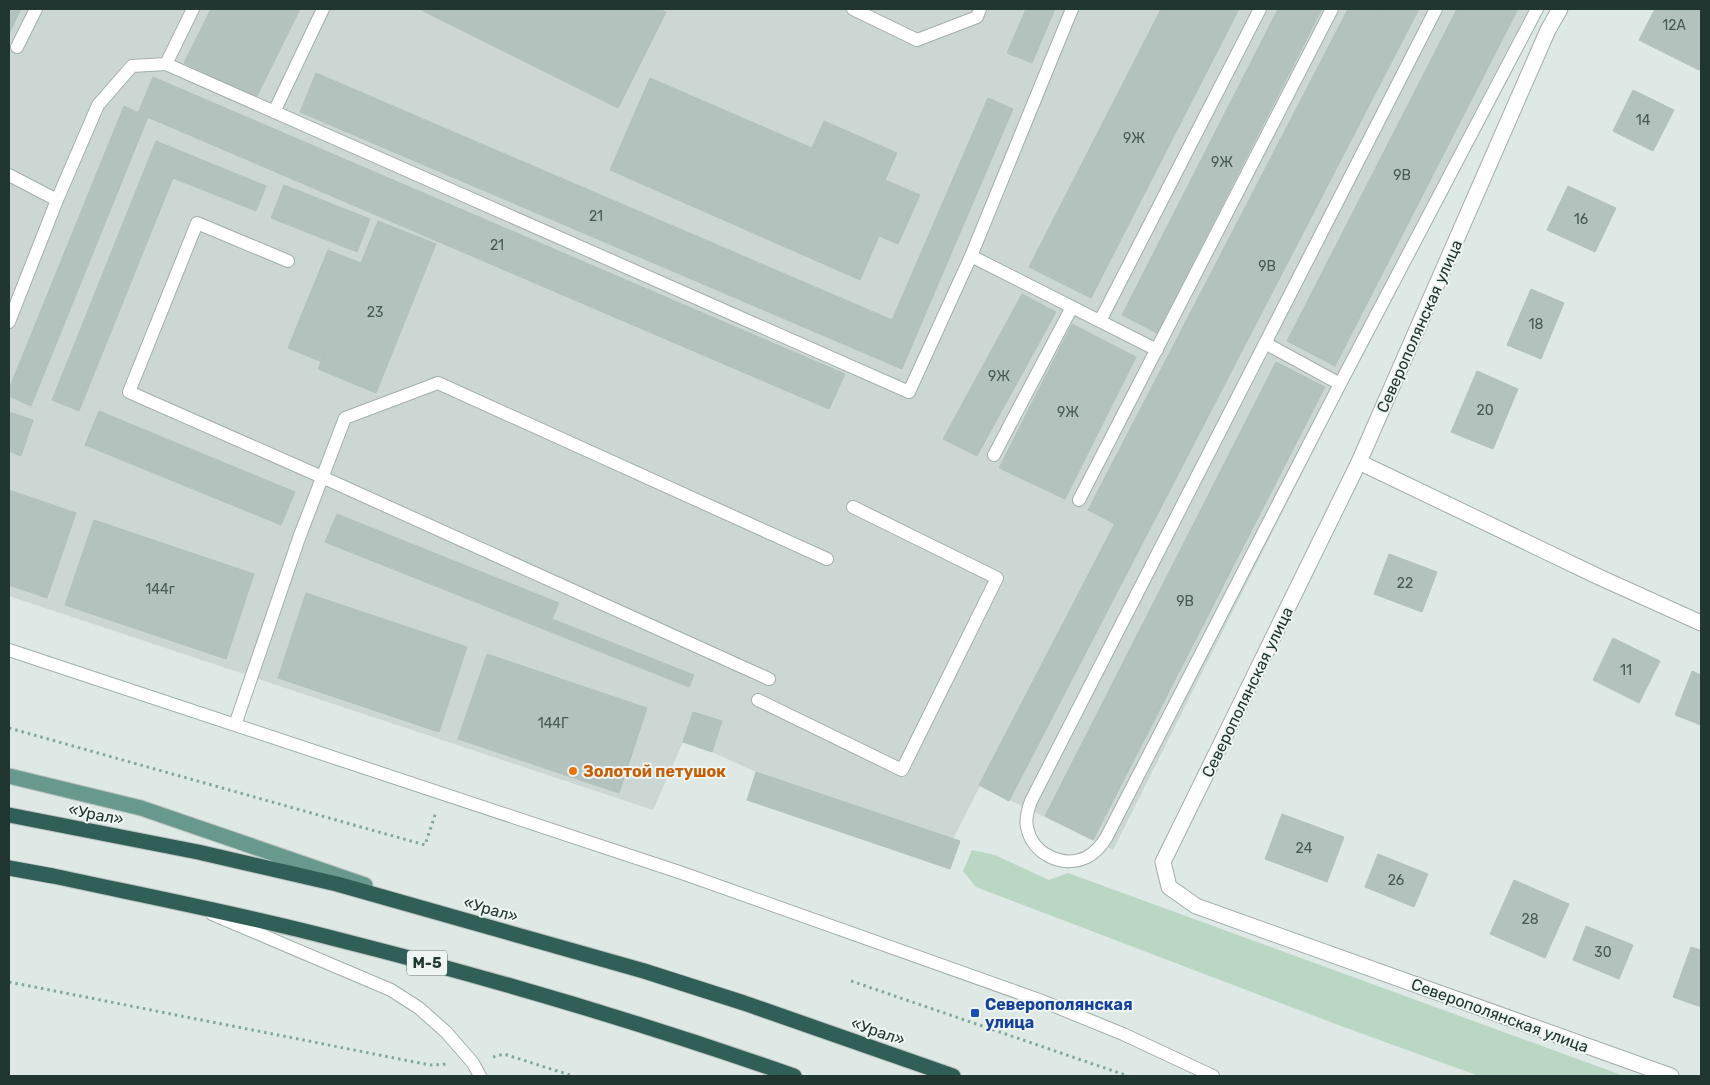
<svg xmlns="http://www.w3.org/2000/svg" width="1710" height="1085" font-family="Rubik,sans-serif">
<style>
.built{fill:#ccd7d3}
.green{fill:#b9d7c2}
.building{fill:#b4c2bd;stroke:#b1c1bb}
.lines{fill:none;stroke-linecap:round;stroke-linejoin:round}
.lane-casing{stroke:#a2afab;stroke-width:14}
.street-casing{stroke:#a2afab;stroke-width:17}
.primary-casing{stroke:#bcc3c1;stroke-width:17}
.highway-casing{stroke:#bcc3c1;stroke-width:17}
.path{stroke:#82a89e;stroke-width:3;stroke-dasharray:2.5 4;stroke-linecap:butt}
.lane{stroke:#fff;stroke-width:12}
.street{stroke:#fff;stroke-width:15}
.primary{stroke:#67998e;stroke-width:15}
.highway{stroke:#305f57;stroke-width:15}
.food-dot{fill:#e8710a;stroke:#eef5f2;stroke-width:2}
.transit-dot{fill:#1a4fb4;stroke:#eef5f2;stroke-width:2}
.labels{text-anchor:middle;stroke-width:4;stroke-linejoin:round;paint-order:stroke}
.number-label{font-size:14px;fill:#465954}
.shield{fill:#eef5f2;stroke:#5e6f6b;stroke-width:1}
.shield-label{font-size:15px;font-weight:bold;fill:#213631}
.street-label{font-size:16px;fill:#213631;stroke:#eef5f2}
.food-label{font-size:16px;font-weight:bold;fill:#c56008;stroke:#eef5f2;text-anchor:start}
.transit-label{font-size:16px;font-weight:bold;fill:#164399;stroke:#eef5f2;text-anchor:start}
</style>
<rect width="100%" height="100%" fill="#dee8e4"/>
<path class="built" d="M9,9H1535L1113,850L980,786L953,839L756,772L712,752L683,742L653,810L9,596Z"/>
<path class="green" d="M972,850L995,855L1049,880L1068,873L1624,1076H1479L1341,1026L976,887L963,871Z"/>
<path class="building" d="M9,9H21L9,34Z
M211,9H300L256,98L184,63Z
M419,9H658L666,12L618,108Z
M1026,9H1055L1032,63L1007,53Z
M1161,9H1239L1091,298L1029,267Z
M1278,9H1322L1157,333L1122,315Z
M1348,9H1382L1115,524L1088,510Z
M1382,9H1419L1009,801L979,785Z
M1457,9H1518L1335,366L1287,341Z
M1655,9L1701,10V65L1699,70L1639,40Z
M316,73L918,331L902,369L300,112Z
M153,77L845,374L829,409L138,113Z
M650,78L812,148L824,121L897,153L885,180L920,195L898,244L879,236L860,280L610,170Z
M1633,90L1674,110L1653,151L1613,131Z
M988,98L1013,109L918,331L892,320Z
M124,106L148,117L31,406L9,396V389Z
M156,141L266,186L256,211L173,178L79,411L52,400Z
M284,185L370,219L357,252L271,218Z
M1568,186L1616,208L1595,252L1547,230Z
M378,221L436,244L376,393L318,369Z
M328,250L361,263L322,362L288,348Z
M1531,289L1564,303L1541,359L1507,345Z
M1022,294L1056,312L977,456L943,439Z
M1072,324L1136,357L1065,499L999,468Z
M1276,362L1325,387L1093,840L1045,816Z
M1477,371L1518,389L1493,449L1451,432Z
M99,411L295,492L281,525L85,445Z
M9,412L33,420L21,456L9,451Z
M9,490L76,513L47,598L9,585Z
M337,514L559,603L552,619L694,675L689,687L325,542Z
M94,520L254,574L226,659L65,605Z
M1389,554L1437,572L1422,612L1374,594Z
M306,593L467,647L439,732L278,678Z
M1613,638L1660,661L1639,703L1593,680Z
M487,654L647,708L619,793L458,739Z
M1692,671L1701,675V725L1675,715Z
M693,712L722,721L712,752L683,742Z
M756,772L960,841L950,869L747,800Z
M1282,814L1344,837L1327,882L1265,859Z
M1378,854L1428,874L1414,907L1365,887Z
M1514,880L1569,904L1545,958L1490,934Z
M1586,926L1633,945L1619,979L1573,960Z
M1691,947L1701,950V1007L1673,997Z"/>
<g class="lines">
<g class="lane-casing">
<path id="lane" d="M193,9L166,64L909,392L971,256L1072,9
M853,9L917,40L977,17L980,9
M1436,9L1031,801C1028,809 1025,818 1027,827C1032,854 1063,869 1087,857C1095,853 1101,846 1106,838L1340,384L1537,9
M17,47L36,9
M274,112L323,9
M9,175L57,200
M971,256L1157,350
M288,261L197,223L129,392L322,477L769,679
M1100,321L1260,9
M9,322L57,200L98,105L132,66L166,64
M1265,343L1340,384
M994,455L1072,307
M1079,500L1332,9
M9,650L682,873L1042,1001L1123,1034L1213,1076
M758,700L902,770L997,578L853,507
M235,725L299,538L345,418L438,383L827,559
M212,914L391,990L419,1008L446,1032L473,1063L480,1076"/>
</g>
<g class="street-casing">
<path id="street" d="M1560,9L1548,30L1359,462L1163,862L1169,887L1196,906L1671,1076
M1359,462L1599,577L1701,623"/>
</g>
<g class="primary-casing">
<path id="primary" d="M9,776L141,808L365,885"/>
</g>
<g class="highway-casing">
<path id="highway" d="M9,815L198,852L337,884L644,971L744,1003L953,1076
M9,868L53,876C146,896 240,914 332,938C488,977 643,1023 794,1076"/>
</g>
<path class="path" d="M9,728L425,845L436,812
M851,981L1128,1076
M9,982L430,1065L448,1064
M493,1057L504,1054L573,1076"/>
<use href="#lane" class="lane"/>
<use href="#street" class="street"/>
<use href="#primary" class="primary"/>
<use href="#highway" class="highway"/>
</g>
<circle class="food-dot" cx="573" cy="771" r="5"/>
<rect class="transit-dot" x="970" y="1008" width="10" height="10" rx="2.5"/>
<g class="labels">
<g class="number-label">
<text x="1674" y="30">12А</text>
<text x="1643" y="125">14</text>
<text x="1134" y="143">9Ж</text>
<text x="1222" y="167">9Ж</text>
<text x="1402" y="180">9В</text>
<text x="596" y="221">21</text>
<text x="1581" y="224">16</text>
<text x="497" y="250">21</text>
<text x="1267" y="271">9В</text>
<text x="375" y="317">23</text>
<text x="1536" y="329">18</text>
<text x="999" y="381">9Ж</text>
<text x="1485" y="415">20</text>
<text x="1068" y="417">9Ж</text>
<text x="1405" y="588">22</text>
<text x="160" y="594">144г</text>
<text x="1185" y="606">9В</text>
<text x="1626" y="675">11</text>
<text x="553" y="728">144Г</text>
<text x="1304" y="853">24</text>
<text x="1396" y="885">26</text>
<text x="1530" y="924">28</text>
<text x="1603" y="957">30</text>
</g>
<rect class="shield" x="407" y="950.5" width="40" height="25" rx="4"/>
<g class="shield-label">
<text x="427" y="968">М-5</text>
</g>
<g class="street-label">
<text transform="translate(1419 326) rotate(-66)" y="6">Северополянская улица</text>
<text transform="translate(1247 692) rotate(-64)" y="6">Северополянская улица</text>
<text transform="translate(96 814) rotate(11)" y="6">«Урал»</text>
<text transform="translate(491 909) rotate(16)" y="6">«Урал»</text>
<text transform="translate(1500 1015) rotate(20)" y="6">Северополянская улица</text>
<text transform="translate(878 1031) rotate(19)" y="6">«Урал»</text>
</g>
<g class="food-label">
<text x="583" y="777">Золотой петушок</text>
</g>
<g class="transit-label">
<text x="985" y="1010">Северополянская<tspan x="985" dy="18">улица</tspan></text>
</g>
</g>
<rect width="1710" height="1085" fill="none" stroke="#213631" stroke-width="20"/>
</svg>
